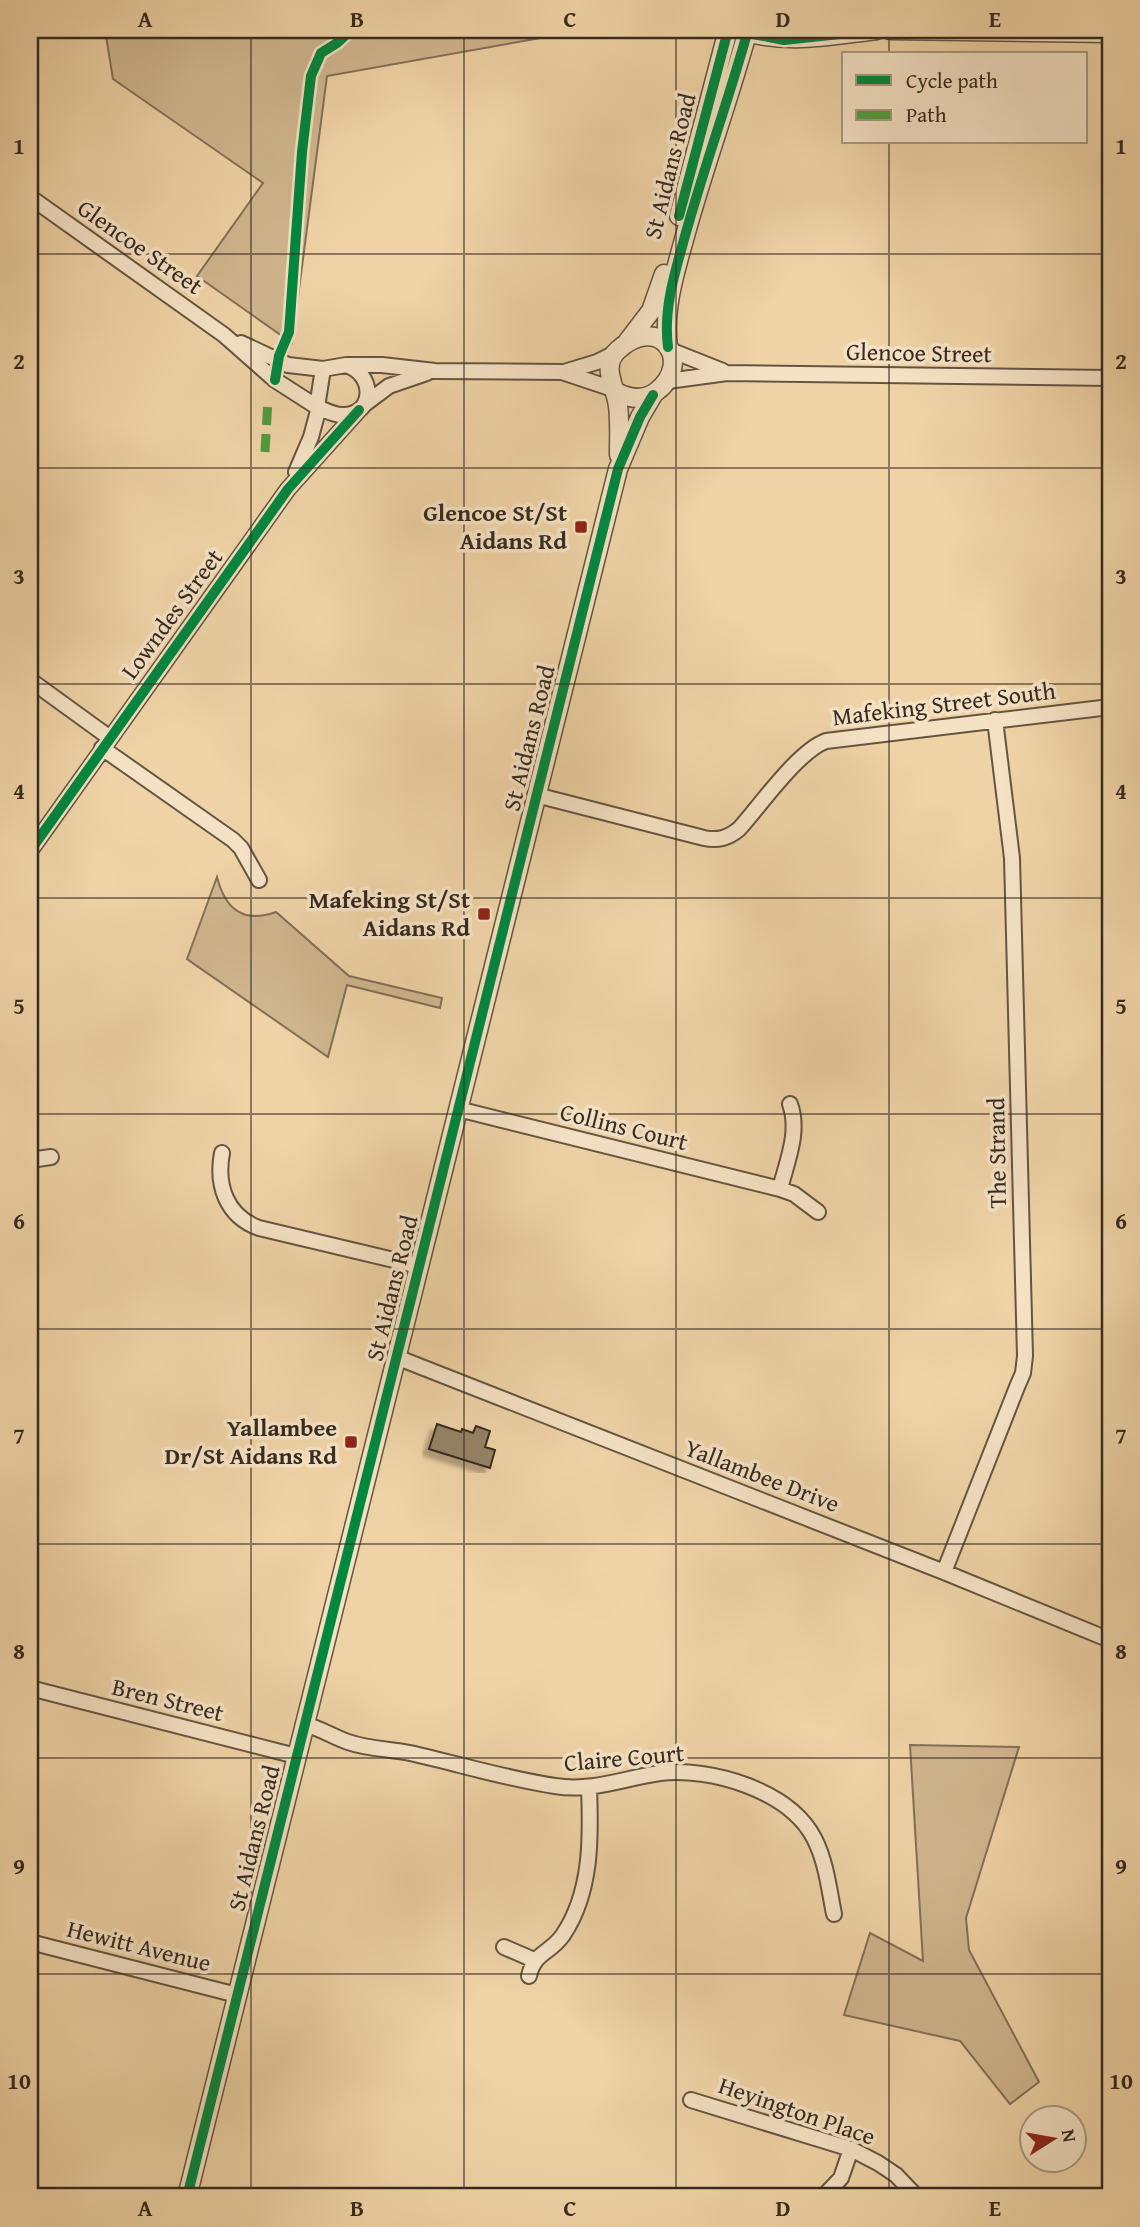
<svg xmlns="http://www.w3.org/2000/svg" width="1140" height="2227" font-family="'Gentium Book Plus',serif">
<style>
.green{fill:#d0b68f;stroke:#837058;stroke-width:2}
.building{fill:#968266;stroke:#362b20;stroke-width:2;filter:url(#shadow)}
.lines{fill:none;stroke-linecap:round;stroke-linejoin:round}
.minor-casing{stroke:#645542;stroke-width:18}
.tertiary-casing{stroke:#645542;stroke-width:21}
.minor{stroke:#f5e2c5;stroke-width:14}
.tertiary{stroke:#f5e2c5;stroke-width:18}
.quiet{stroke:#519d3f;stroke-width:9;stroke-dasharray:18 9;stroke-linecap:butt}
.cycleway-casing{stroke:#f5e2c5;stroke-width:15}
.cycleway{stroke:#00873e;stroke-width:10}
.grid{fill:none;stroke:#362b20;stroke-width:2;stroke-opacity:0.55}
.poi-dot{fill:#8f2418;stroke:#f5e2c5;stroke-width:2.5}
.labels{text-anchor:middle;stroke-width:7;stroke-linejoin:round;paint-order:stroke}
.street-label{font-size:24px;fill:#362b20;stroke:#f5e2c5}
.poi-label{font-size:24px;font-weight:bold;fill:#362b20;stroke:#f5e2c5;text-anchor:end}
.neatline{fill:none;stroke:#362b20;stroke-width:2.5}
.grid-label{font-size:23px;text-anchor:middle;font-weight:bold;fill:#362b20}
</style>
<defs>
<filter id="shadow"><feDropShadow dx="-6" dy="6" stdDeviation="2" flood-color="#0004"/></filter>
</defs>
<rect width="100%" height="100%" fill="#efd3a6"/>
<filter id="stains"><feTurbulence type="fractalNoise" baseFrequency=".00286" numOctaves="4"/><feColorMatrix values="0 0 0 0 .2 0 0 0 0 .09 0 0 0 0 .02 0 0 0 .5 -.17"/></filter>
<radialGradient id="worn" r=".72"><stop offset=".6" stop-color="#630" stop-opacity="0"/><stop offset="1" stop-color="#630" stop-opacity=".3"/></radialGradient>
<path class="green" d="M105,30H586L327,76L292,343L197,276L263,183L113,79Z
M217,877C225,908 242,924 276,912L349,976L442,998L440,1008L347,985L328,1057L187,959Z
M910,1745L1019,1747L966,1918L969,1950L1039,2082L1010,2104L960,2041L844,2015L870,1933L923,1961Z"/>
<path class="building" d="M437,1424L461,1432L462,1429L473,1433L476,1426L490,1431L485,1447L495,1450L490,1468L429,1449Z"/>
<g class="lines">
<g class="minor-casing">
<path id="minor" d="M30,197L224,335L275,380L317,407
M241,343L288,365L323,369
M670,350L723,371
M346,365H382L435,371L562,372L613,389
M346,365C375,374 375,414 344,415C335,416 325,410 317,407L323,369Z
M564,372L597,362L613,354
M668,381L727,373L1110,378
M365,404L389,386L427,373
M296,472L311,437L319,407
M30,680L110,738
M102,748L233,840L241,848L259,880
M536,795L704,838C718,841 728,838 739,829C760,806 798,751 826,741L1110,707
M30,851L288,489L359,410
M458,1109L780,1189L794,1194L818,1212
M222,1153C216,1185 226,1216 259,1228L419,1266
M30,1160L51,1157
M780,1189C787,1161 800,1132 790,1104
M396,1357L944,1572L1110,1640
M944,1572L1017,1387L1023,1373L1025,1356L1012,858L995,720
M30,1688L296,1756
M304,1724C320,1728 333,1737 348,1742C368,1749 390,1749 410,1753C459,1764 507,1779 555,1786C592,1792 625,1778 660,1773C710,1767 789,1790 814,1838C826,1861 829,1889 834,1914
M30,1942L237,1995
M504,1947L534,1960
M529,1976C534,1952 550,1954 563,1935C592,1892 591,1837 589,1787
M691,2100L851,2149L878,2163L896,2175L917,2197
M823,2197L841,2178L851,2149"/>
</g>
<g class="tertiary-casing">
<path id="tertiary" d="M737,30C788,45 826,36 877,30
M890,30L1110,33
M679,216L728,30
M628,341L651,311L664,274
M668,347C663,309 675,272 685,236C704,167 729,99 748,30
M616,392C630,399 645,401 657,391C694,362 660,312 618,350C600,366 616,387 618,406C620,422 619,438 619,455
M187,2197L618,469L640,417L653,395"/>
</g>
<use href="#minor" class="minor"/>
<use href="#tertiary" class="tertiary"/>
<path class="quiet" d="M265,452L268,399"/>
<g class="cycleway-casing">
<path id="cycleway" d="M890,30L1110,33
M748,33L784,40L877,30
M679,216L728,30
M668,347C663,309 675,272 685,236C704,167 729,99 748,30
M275,380L279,356L289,332L302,152L311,76L321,53L337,43L351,30
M30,851L288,489L359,410
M187,2197L618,469L640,417L653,395"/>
</g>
<use href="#cycleway" class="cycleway"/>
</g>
<path class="grid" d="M251,30V2197M464,30V2197M676,30V2197M889,30V54M889,142V2197M30,254H1110M30,468H1110M30,684H1110M30,898H1110M30,1114H1110M30,1329H1110M30,1544H1110M30,1758H1110M30,1974H1110"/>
<g class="poi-dot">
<rect x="574" y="520" width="14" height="14" rx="3.5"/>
<rect x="477" y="907" width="14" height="14" rx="3.5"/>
<rect x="344" y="1435" width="14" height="14" rx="3.5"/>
</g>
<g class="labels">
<g class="street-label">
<text transform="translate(670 166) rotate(-76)" y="8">St Aidans Road</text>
<text transform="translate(140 247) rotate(35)" y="8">Glencoe Street</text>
<text transform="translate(919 353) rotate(1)" y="8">Glencoe Street</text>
<text transform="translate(172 614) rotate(-54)" y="8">Lowndes Street</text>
<text transform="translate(944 704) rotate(-7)" y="8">Mafeking Street South</text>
<text transform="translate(529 738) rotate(-76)" y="8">St Aidans Road</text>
<text transform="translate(624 1127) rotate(14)" y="8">Collins Court</text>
<text transform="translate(997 1153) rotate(-91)" y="8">The Strand</text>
<text transform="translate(392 1288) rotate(-76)" y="8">St Aidans Road</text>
<text transform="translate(762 1476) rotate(21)" y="8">Yallambee Drive</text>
<text transform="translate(168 1700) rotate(14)" y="8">Bren Street</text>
<text transform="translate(624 1758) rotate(-5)" y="8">Claire Court</text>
<text transform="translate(254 1838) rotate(-76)" y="8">St Aidans Road</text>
<text transform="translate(139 1946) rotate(14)" y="8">Hewitt Avenue</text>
<text transform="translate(797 2111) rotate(19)" y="8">Heyington Place</text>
</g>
<g class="poi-label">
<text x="567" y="521">Glencoe St/St<tspan x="567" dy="28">Aidans Rd</tspan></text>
<text x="470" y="908">Mafeking St/St<tspan x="470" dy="28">Aidans Rd</tspan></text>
<text x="337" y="1436">Yallambee<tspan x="337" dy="28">Dr/St Aidans Rd</tspan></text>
</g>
</g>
<rect width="1140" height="2227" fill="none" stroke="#efd3a6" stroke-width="77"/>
<rect x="842" y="52" width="245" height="91" fill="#f5e2c5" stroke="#a99983" stroke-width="2"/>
<rect x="856" y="75" width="35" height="10" fill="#00873e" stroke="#a99983" stroke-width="2"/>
<text x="906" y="88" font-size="21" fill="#362b20">Cycle path</text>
<rect x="856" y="110" width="35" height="10" fill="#519d3f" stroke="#a99983" stroke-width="2"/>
<text x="906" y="122" font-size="21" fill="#362b20">Path</text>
<g transform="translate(1053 2139) rotate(79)"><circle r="33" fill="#f5e2c5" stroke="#a99983" stroke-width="2"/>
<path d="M0-5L12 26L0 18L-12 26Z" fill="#8f2418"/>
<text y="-10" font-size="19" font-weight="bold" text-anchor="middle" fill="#362b20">N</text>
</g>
<rect x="38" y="38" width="1064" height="2150" class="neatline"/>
<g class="grid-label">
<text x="145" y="27">A</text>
<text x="357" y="27">B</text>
<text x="570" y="27">C</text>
<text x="783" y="27">D</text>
<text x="995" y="27">E</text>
<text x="19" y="154">1</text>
<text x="1121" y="154">1</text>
<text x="19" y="369">2</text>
<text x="1121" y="369">2</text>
<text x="19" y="584">3</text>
<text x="1121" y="584">3</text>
<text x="19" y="799">4</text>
<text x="1121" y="799">4</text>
<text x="19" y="1014">5</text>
<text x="1121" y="1014">5</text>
<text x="19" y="1229">6</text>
<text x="1121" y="1229">6</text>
<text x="19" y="1444">7</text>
<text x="1121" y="1444">7</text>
<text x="19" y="1659">8</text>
<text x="1121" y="1659">8</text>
<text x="19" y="1874">9</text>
<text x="1121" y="1874">9</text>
<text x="19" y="2089">10</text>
<text x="1121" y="2089">10</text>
<text x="145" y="2216">A</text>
<text x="357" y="2216">B</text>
<text x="570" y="2216">C</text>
<text x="783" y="2216">D</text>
<text x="995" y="2216">E</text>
</g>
<rect width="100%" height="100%" filter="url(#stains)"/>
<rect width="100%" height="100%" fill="url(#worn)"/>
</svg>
